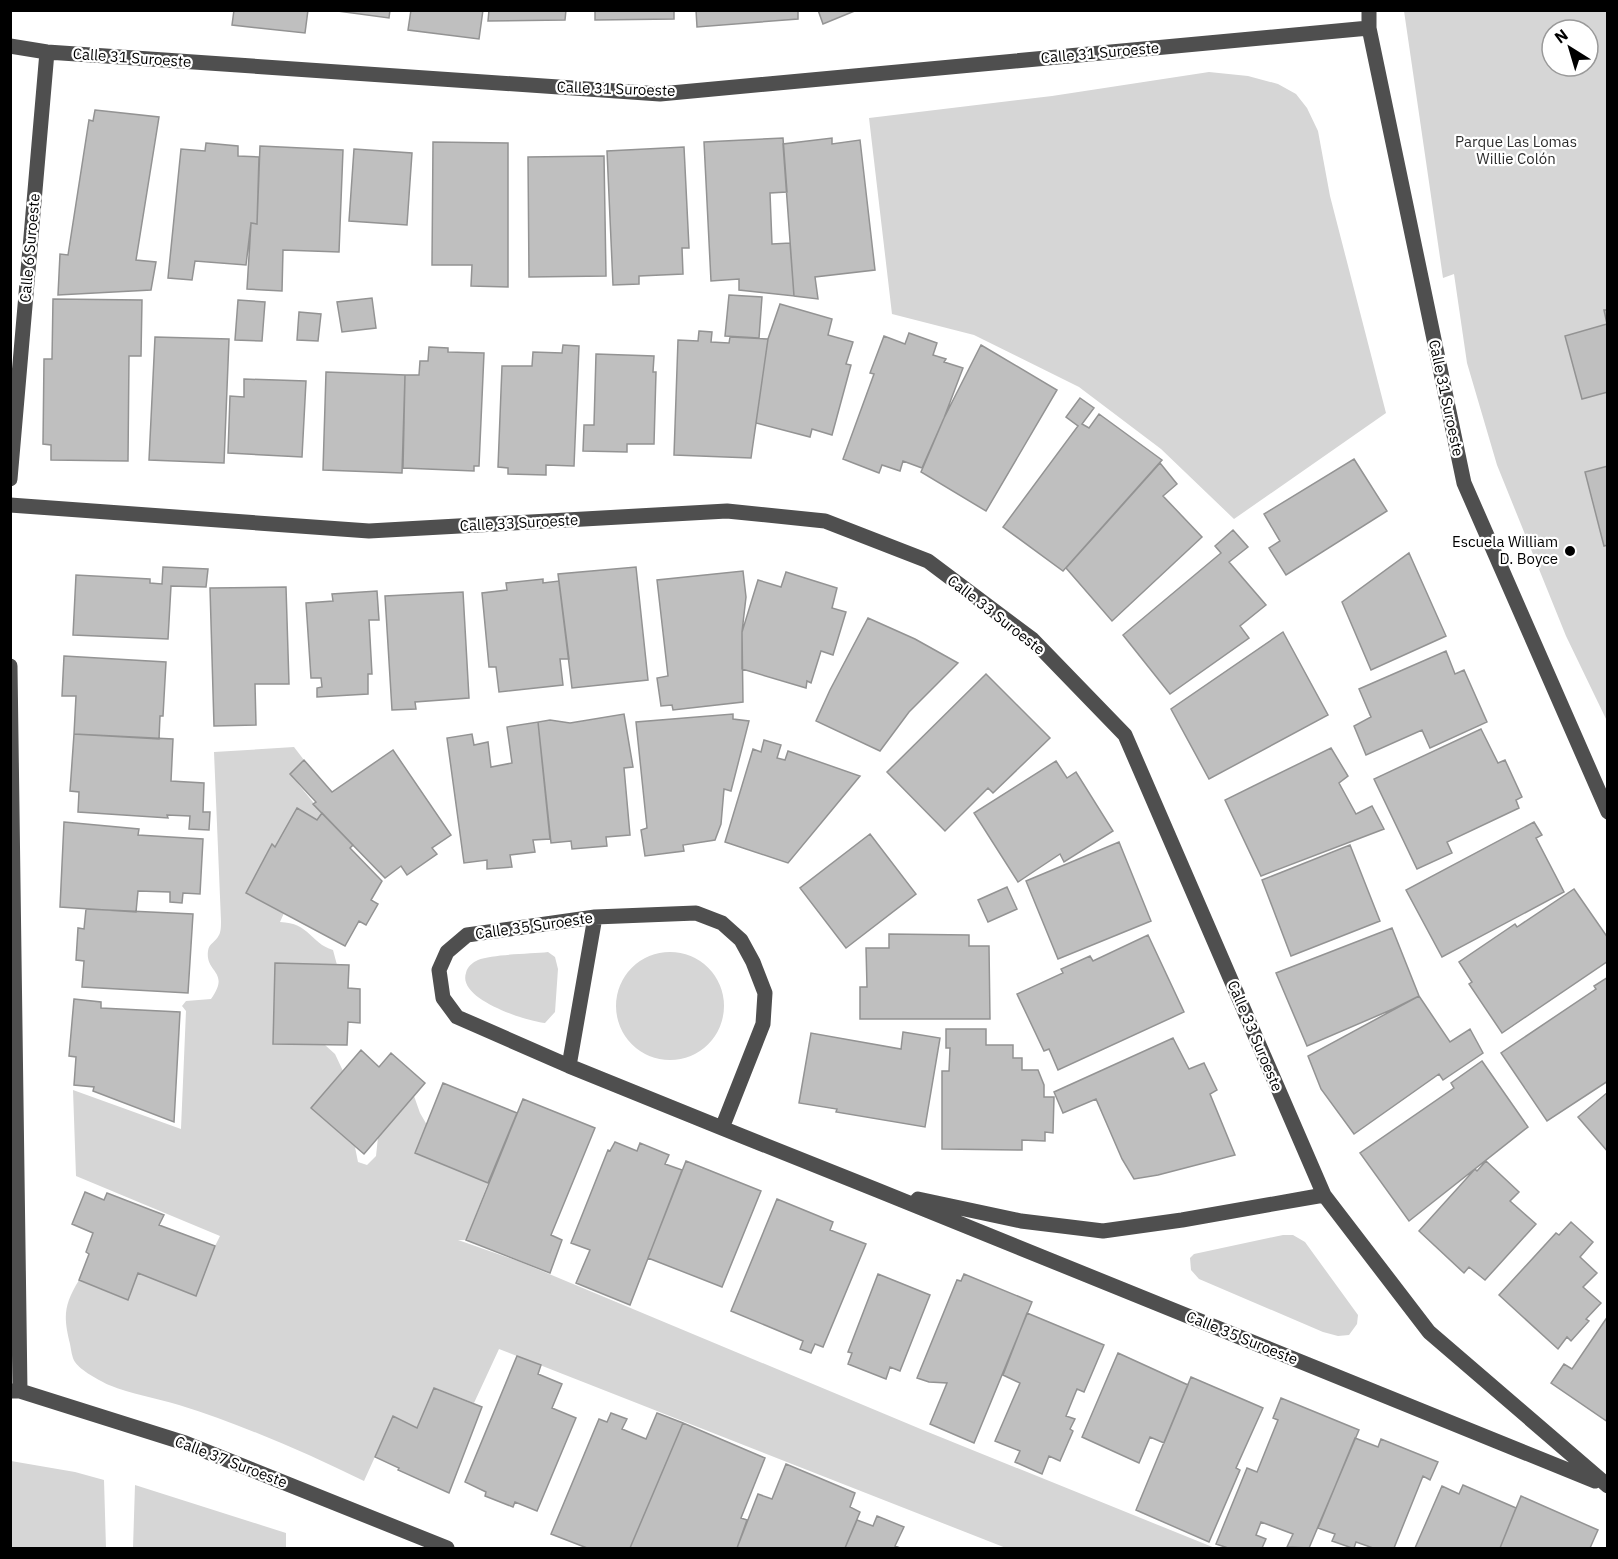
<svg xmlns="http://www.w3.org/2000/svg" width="1618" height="1559" font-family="'IBM Plex Sans',sans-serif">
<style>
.green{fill:#d6d6d6;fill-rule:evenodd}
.building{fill:#bfbfbf;stroke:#939393;stroke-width:1.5}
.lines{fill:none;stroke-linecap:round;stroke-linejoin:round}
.minor{stroke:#4f4f4f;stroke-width:15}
.poi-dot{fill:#000;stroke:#fff;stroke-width:2}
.labels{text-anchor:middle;stroke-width:4.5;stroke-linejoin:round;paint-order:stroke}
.street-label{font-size:15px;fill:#000;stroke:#fff}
.park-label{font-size:15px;fill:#2d2d2d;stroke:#fff}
.poi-label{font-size:15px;fill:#000;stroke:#fff;text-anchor:end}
</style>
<rect width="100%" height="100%" fill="#fff"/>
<path class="green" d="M1404,11H1607L1608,310L1604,311L1607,324L1566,336L1607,392V466L1585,472L1604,546L1607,545V721L1566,636L1497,465L1467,363L1454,274L1443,278ZM1552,30H1588V66H1552Z
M1209,72L1248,76L1278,84L1296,94L1307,108L1318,131L1330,196L1386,413L1234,519L1161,449L1079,387L974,335L892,314L869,118L1052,96Z
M294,747L304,760L290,774L322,813L317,820L297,809L275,847L272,845L246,893L284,913L280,922C310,923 310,943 333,950L337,965L275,963L273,1043L325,1045L335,1054L343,1071L311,1108L355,1147L358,1162L367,1165L376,1156L378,1137L414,1096L420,1113L427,1125L415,1153L488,1183L466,1240H458L518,1261L923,1430L1215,1548H1006L499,1349L474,1403L435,1388L417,1428L393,1417L364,1481C304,1452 243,1425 179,1405C156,1398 131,1394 109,1385C100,1381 80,1370 75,1362C72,1358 71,1349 70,1344C63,1316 64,1305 79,1280L127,1300L138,1273L215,1246L220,1236L76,1176L73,1090L181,1129L186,1011L182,1006L186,1001L211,999C231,971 205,973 208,951C209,943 216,942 219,935C221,932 221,925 221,921L214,752Z
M548,952L555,957L558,969L555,1012L545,1023C526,1021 457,999 466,973C467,967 473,962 478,960C492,954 531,954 548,952Z
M616 1006a54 54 0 1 1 108 0a54 54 0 1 1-108 0Z
M1283,1235H1293L1305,1242L1358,1315L1357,1324L1349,1335L1338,1336L1323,1332L1199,1279L1191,1270L1190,1258L1194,1254Z
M11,1461L75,1472L104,1480L106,1548H11Z
M135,1485L286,1533V1548H133Z"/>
<path class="building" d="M234,10H308L305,33L232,25Z
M330,10H390L389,18Z
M411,10H483L479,39L408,30Z
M489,10H566L565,20L488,21Z
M595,10H674V19L595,20Z
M696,10H798V19L697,27Z
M818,10H857L823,24Z
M95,110L159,117L136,260L156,262L151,290L58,295L60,254L68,255L89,120L93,121Z
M783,138L787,192L770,193L772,244L790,243L794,296L739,290V279L711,281L704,142Z
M832,138V144L860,140L875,270L815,277L818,299L794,296L783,144Z
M433,142L508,143V287L471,286L472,265H432Z
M206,143L238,146V156L259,157L257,224L251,223L246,265L195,261L192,280L168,278L181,149L205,151Z
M260,146L343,150L339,252L283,250L282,291L247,289L251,223L257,224Z
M684,147L689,248H682L683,274L639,276V284L613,285L607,151Z
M354,149L412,153L407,225L349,221Z
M604,156L606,276L529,277L528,157Z
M729,295L762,297L759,338L725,336Z
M372,298L376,328L342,332L337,302Z
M53,299L142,300L141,356H129L128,461L51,460V445L43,444L44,359H52Z
M238,300L265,302L262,341L235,340Z
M780,304L832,319L828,335L853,342L846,364L851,365L832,435L812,429L810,437L756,423L768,339Z
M1604,310H1608V392L1582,399L1565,336L1607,324Z
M299,312L321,314L318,341L297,340Z
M699,331L712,332L711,342L729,343L730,337L768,339L751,458L674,455L678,340L698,341Z
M909,333L937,343L933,355L946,359L944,362L963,368L944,418L922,468L903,461L900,471L882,465L879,473L843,459L874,374L870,373L884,336L905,344Z
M155,337L229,339L224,463L149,460Z
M563,345L579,346L574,466L546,465V475L508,474V468L498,467L502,366H532L533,352L562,353Z
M981,345L1057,390L986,511L921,472L944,418Z
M429,347L448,348V352L484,353L479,466H474V471L403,468L405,375H419L420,361H428Z
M596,354L654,356L653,372H656L654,444H627V452L583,451L584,425H594Z
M326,372L405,375L402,473L323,470Z
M244,379L306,381L302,457L228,453L230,396L244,397Z
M1080,398L1094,408L1082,424L1089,428L1099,414L1162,460L1063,571L1003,527L1078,426L1066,417Z
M1354,459L1387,511L1286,575L1269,548L1280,541L1264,514Z
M1160,463L1177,484L1163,496L1202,537L1112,621L1066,568Z
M1608,466V545L1604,546L1585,472Z
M1233,530L1248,547L1229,562L1266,605L1240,626L1249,638L1170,694L1123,635L1221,553L1215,546Z
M1409,553L1446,636L1371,670L1342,602Z
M163,567L208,569L206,587L171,586L168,639L73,635L76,575L150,579V583L162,584Z
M636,567L648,680L572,688L558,574Z
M743,571L746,597L742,632L743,702L673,710L672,705L661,706L657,678L668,676L657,580Z
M786,572L837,588L832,608L846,612L833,655L821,651L811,683L807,681L806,688L742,669V632L758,580L781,587Z
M543,579V583L559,581L569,659H560L563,685L499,692L496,667H489L482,593L507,590L506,583Z
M286,587L289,684H255L256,725L214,726L210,588Z
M377,591L379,620H369L372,674H368V694L317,697V688L322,687L321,678H311L306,603L333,601L332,594Z
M463,592L469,698L415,702L416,709L392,710L385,596Z
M868,618L915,639L958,663L909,712L880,751L816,721L830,690Z
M1283,632L1328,715L1209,779L1171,709Z
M1446,651L1455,674L1464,670L1487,722L1430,748L1422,730L1366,755L1354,726L1371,717L1359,689Z
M64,656L166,662L163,716H160L159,739L74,734L76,696H62Z
M986,674L1050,738L993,793L988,788L945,831L887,772Z
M624,714L633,767L624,768L630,835L606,837L607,846L572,849L571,841L551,843L538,722L550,720L570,723Z
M733,714V719L749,721L731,791L724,789L721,824L715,840L683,845L684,851L645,856L641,830L647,828L636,722Z
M538,722L550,839L533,840L535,852L510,855L512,867L487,869V860L464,863L447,738L472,734L474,745L488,742L491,767L512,763L507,727Z
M1481,729L1498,763L1505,760L1522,797L1516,800L1519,808L1447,842L1452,853L1417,869L1374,779Z
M74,734L173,739L171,781L204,783L203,812H210L209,830L189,829L190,816L167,815L168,818L78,812L79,792L70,791Z
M764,740L781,745L777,758L785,760L788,751L860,776L788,863L725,842L753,749L761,752Z
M1331,748L1348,776L1339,783L1356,814L1372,806L1384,829L1261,876L1225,800Z
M393,750L451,835L432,848L437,854L407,875L401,866L385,878L313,804L316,802L290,774L304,760L332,792Z
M1056,761L1067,778L1076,772L1113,831L1064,862L1060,854L1018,882L974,813Z
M297,808L317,820L322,813L353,845L350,848L382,881L371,900L378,904L366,925L359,921L345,946L246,893L272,844L275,847Z
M64,822L139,829L138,835L203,839L200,894L183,893L182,903L170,902V892L138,891L136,912L60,907Z
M1534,822L1542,835L1536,838L1564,892L1442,957L1406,890Z
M870,834L916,894L846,948L800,888Z
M1119,842L1151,921L1058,959L1026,881Z
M1350,845L1380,921L1291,956L1262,880Z
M1007,887L1017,909L988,922L978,900Z
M1574,889L1608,938V961L1502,1033L1469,984L1472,982L1459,962L1515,924L1517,927Z
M86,909L193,914L188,993L82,987L84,961L76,960L78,928L84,929Z
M1392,928L1419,996L1393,1009L1307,1046L1276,973Z
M889,934L969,935V946H989L990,1019H860V987H867L866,948H889Z
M1148,935L1184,1012L1058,1070L1049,1049L1044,1051L1017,994L1063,973L1061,969L1090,956L1093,961Z
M275,963L349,965L348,988L360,989V1023L348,1022L347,1045L273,1044Z
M1608,977V1081L1547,1121L1501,1053L1596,989L1594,986Z
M1419,996L1450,1042L1470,1029L1483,1053L1443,1080L1439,1074L1354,1134L1321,1089L1308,1056Z
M74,999L101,1002V1008L180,1012L174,1122L93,1091L94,1087L74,1085L76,1057L69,1056Z
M946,1029H986V1045H1013V1058H1022V1070H1038L1044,1085V1097H1054L1053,1133L1045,1132V1141L1022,1140V1150L942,1149V1071H949L950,1048H946Z
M903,1032L940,1038L925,1127L836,1112L837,1109L799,1103L811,1033L901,1049Z
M1173,1038L1189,1069L1204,1063L1217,1090L1210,1094L1235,1155L1158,1175L1134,1179L1122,1159L1096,1099L1063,1113L1054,1092Z
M361,1050L379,1067L391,1053L425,1083L364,1154L311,1108Z
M1482,1061L1528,1127L1409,1221L1360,1153L1454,1088L1451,1083Z
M443,1083L517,1113L488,1183L415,1153Z
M1608,1092V1152L1578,1117Z
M523,1099L595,1128L551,1235L562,1240L550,1273L466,1240Z
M615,1142L637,1151L640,1143L669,1155L665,1164L682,1170L630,1305L576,1283L590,1250L571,1243L608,1150L610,1151Z
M686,1161L761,1191L722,1287L648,1258Z
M1486,1161L1519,1192L1510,1201L1536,1224L1485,1280L1469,1267L1464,1273L1419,1231L1475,1169L1477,1171Z
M85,1192L104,1200L107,1193L164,1215L159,1225L215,1246L196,1296L138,1273L128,1300L79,1280L89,1254L86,1252L93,1233L72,1224Z
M777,1199L833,1222L830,1230L866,1244L823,1347L815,1344L811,1353L800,1349L803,1341L731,1311Z
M1571,1222L1593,1242L1580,1257L1597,1273L1583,1287L1601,1303L1586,1319L1589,1321L1571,1341L1567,1337L1558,1349L1499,1295L1556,1233L1559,1235Z
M878,1274L930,1295L900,1371L890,1367L886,1379L848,1364L852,1353L848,1352Z
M964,1274L1032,1302L974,1443L930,1424L947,1383L929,1382L917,1378L957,1280L961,1281Z
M1027,1313L1104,1345L1084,1392L1077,1389L1066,1416L1075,1419L1070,1429L1073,1431L1060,1461L1049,1456L1042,1474L1015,1462L1020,1451L995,1441L1020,1383L1003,1375Z
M1608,1316V1422L1551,1383L1564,1364L1572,1369Z
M1118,1353L1188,1385L1164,1443L1150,1437L1139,1463L1082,1437Z
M517,1356L541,1365L538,1374L562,1384L552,1408L576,1418L537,1511L515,1502L513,1507L485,1496L486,1492L465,1482Z
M1191,1377L1263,1408L1236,1468L1240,1470L1209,1542L1136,1510Z
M434,1388L482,1407L449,1493L398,1470L399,1468L375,1457L393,1416L417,1428Z
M1281,1398L1359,1430L1309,1548L1287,1547L1293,1534L1261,1522L1256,1535L1266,1539L1262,1548H1228L1216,1544L1247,1468L1257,1472L1278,1420L1273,1418Z
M611,1413L627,1419L622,1429L646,1439L657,1413L683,1423L630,1548H587L551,1534L599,1419L607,1422Z
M683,1423L765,1458L741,1518L747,1520L737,1548H630Z
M1355,1438L1378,1447L1381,1439L1438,1462L1430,1480L1423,1476L1394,1548H1373L1356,1542L1354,1548H1352L1332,1541L1335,1534L1318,1528Z
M786,1464L855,1493L850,1507L860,1512L845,1548H737L758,1494L772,1499Z
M1463,1485L1516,1508L1500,1548H1415L1442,1486L1459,1494Z
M1521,1496L1598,1530L1590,1548H1500Z
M877,1516L904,1527L895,1546L900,1548H845L857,1520L873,1526Z"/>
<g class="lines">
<path class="minor" d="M1369,10V28L1464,483L1608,812
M10,46L47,52L660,94L1369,28
M10,479L47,52
M10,505L369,531L727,511L825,521L928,561L1032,639L1125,735L1324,1195L1429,1332L1608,1486
M10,666L20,1391
M569,1066L595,917
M722,1128L763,1024L765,993L753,962L741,940L722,923L696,913L595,917L467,935L447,952L439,970L443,998L457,1017L569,1066L722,1128L877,1190L1595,1481
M918,1199L1021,1221L1103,1231L1182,1220L1324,1195
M10,1391H20L185,1443L447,1548"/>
</g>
<circle class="poi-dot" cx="1570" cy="551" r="6"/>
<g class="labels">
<g class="street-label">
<text transform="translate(1100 53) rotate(-5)" y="5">Calle 31 Suroeste</text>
<text transform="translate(132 58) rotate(4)" y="5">Calle 31 Suroeste</text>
<text transform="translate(616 89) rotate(2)" y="5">Calle 31 Suroeste</text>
<text transform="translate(30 248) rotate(-85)" y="5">Calle 6 Suroeste</text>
<text transform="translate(1446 398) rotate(78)" y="5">Calle 31 Suroeste</text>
<text transform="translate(519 523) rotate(-3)" y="5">Calle 33 Suroeste</text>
<text transform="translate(996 615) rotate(38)" y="5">Calle 33 Suroeste</text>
<text transform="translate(534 926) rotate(-8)" y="5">Calle 35 Suroeste</text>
<text transform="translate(1255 1036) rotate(67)" y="5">Calle 33 Suroeste</text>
<text transform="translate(1242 1338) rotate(22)" y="5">Calle 35 Suroeste</text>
<text transform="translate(231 1462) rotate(21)" y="5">Calle 37 Suroeste</text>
</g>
<g class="park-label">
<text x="1516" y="147">Parque Las Lomas<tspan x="1516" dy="17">Willie Colón</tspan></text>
</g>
<g class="poi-label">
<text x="1558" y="547">Escuela William<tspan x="1558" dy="17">D. Boyce</tspan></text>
</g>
</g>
<rect width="1618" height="1559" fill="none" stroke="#000000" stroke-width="24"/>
<g transform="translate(1570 48) rotate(323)"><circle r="28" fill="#ffffff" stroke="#999999" stroke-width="1.5"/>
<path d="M0-4.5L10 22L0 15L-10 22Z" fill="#000000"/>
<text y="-9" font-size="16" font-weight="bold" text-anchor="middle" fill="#000000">N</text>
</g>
</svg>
